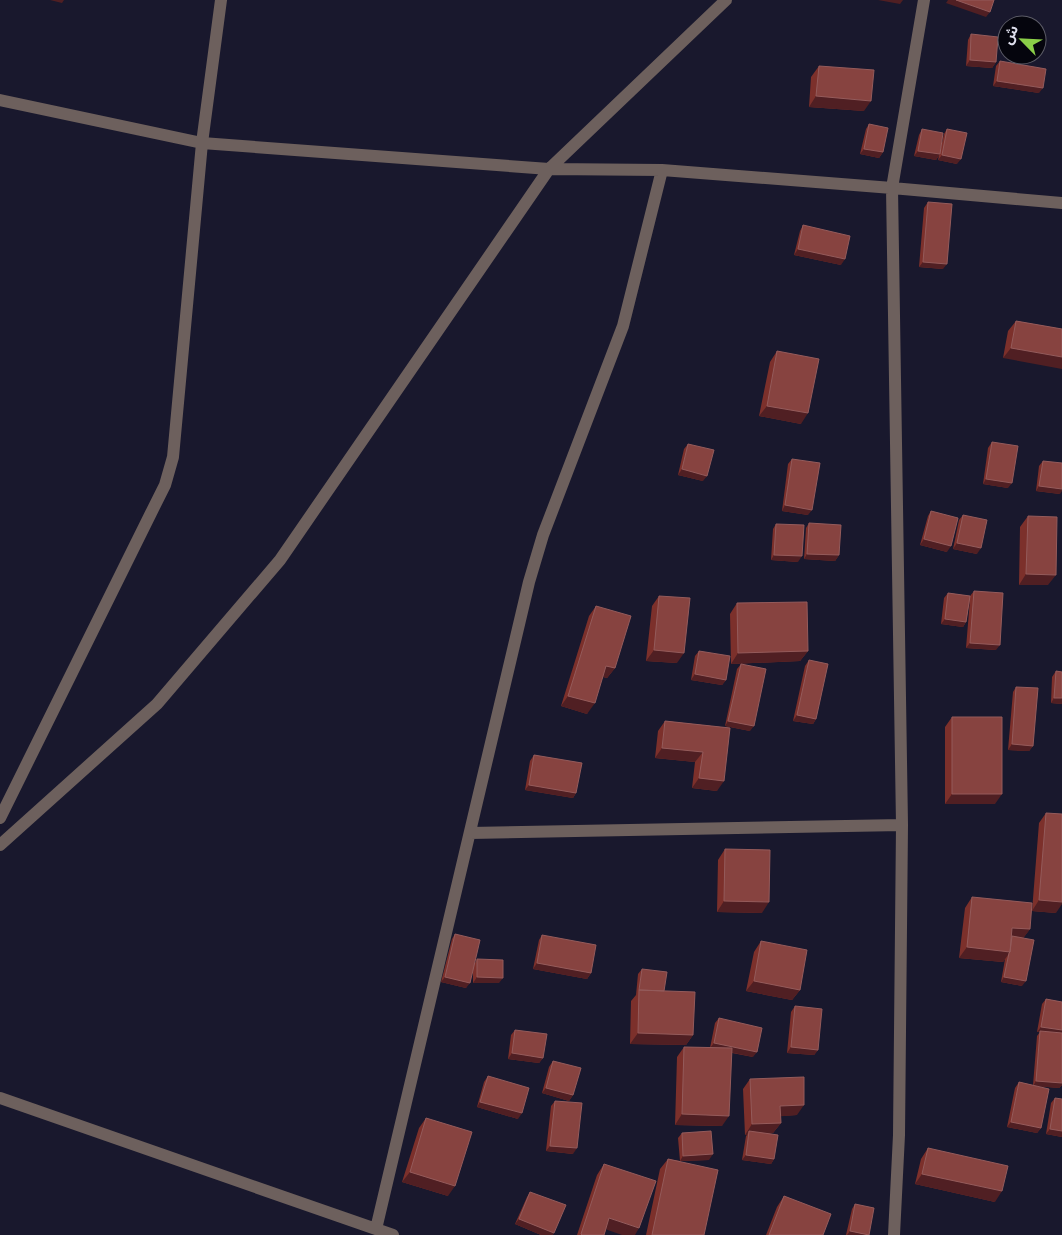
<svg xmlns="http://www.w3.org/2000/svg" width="1062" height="1235" font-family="Figtree,'Noto Sans Arabic',sans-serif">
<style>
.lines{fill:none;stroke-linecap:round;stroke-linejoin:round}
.minor{stroke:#6d605d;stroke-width:12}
.wall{fill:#7c302b}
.shaded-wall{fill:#501f23}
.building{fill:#874340;stroke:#945b5b}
</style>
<rect width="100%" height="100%" fill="#19182d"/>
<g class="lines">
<path class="minor" d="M0,100L202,143L549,169L662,170L892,188L1062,203
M0,818L151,513L165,485L173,457L202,143L221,0
M470,833L902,825
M0,845L157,704L280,560L549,169L726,0
M0,1098L393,1235
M376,1229L529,582L543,535L623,326L662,170
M894,1235L899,1135L902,825L892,188L924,0"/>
</g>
<path class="wall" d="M971,34L996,62L992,68L966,66L968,40Z
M1000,61L1039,93L993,86L996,66Z
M819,66L864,111L809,107L811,77Z
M869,124L883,152L879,158L860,154L866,129Z
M922,129L940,154L936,160L914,156L919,135Z
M947,129L957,164L938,160L944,134Z
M928,202L943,269L919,267L924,208Z
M803,225L841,265L794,255L800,231Z
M1016,321L1062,329L1003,358L1008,331Z
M777,351L801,424L759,416L770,362Z
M992,442L1008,488L983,484L988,448Z
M688,444L703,481L678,475L684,449Z
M792,459L808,515L782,511L788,464Z
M1043,461L1060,494L1036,491L1039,466Z
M931,511L947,552L920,545L928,516Z
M963,515L977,554L953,549L959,520Z
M1028,516L1048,585H1019L1020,527Z
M809,523L839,555L835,561L804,559L806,528Z
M776,524L798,562L771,560L773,529Z
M974,591L996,650L966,648L970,599L966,622L963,627L941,624L944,598L948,593L970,596Z
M659,596L677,663L646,661L652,606Z
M737,603L808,651L800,661L731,664L730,614Z
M596,606L615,668L607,678L603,677L587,714L561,706L589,616Z
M699,651L726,680L722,685L691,680L695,656Z
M809,660L816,719L813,724L793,721L805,666Z
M741,664L750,731L725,726L737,669Z
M1056,671L1062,672V704L1051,703L1052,677Z
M1016,687L1033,746L1029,751L1008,750L1013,692Z
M952,717L995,804H945V727Z
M665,721L730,728L717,791L692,788L695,762L655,758L658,731Z
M534,755L576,793L573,798L525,790L530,761Z
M1046,813L1056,913L1032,911L1039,823Z
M725,849L762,913L717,912L718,860Z
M972,897L1030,929L1023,938L1022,986L1001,982L1005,959L1003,962L959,958L965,908Z
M455,934L475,963L477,959L499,983H473V969L466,988L441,982L452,939Z
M542,935L591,973L587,979L533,969L539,940Z
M761,941L800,990L792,1000L746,991L754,952Z
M642,969L664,991L693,1035L686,1045L630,1044L631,1001L636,995L638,974Z
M1046,999L1062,1002V1085L1059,1088L1037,1086L1041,1128L1037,1133L1007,1127L1015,1088L1019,1082L1033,1085L1037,1036L1040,1032H1037L1042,1004Z
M795,1006L818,1050L814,1055L787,1053L791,1012Z
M719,1018L753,1057L732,1053L722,1126L675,1125L677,1057L684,1047L710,1048L715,1023Z
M515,1030L543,1058L539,1063L508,1059L511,1035Z
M553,1061L573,1095L569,1101L542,1093L549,1067Z
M488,1076L518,1119L477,1107L484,1082Z
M750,1079L797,1115L780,1116L781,1123L773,1133L767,1134L774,1159L771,1164L742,1160L746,1136L747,1135H745L743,1089Z
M1055,1098L1062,1137L1046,1134L1051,1103Z
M555,1101L573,1154L546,1151L551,1106Z
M426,1118L448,1196L402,1182L419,1128Z
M682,1133L709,1160L680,1161L704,1235H646L660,1169L668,1159L680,1161L678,1138Z
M928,1148L995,1202L915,1184L921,1159Z
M604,1164L606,1230L604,1235H577L597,1175Z
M530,1192L553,1235H541L515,1224L527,1197Z
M784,1196L823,1235H766L777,1207Z
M855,1204L869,1235H846L852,1209Z"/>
<path class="shaded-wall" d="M50,0H64L62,3Z
M878,0H903L900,4Z
M948,0H956L990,12L986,17L946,3Z
M970,60L996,62L992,68L966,66Z
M997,81L1043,88L1039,93L993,86Z
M816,96L871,101L864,111L809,107Z
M864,149L883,152L879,158L860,154Z
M918,151L940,154L936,160L914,156Z
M942,155L961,159L957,164L938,160Z
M798,249L845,259L841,265L794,255Z
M923,262L947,264L943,269L919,267Z
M1011,348L1062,357V369L1003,358Z
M767,406L808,413L801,424L759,416Z
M682,469L707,476L703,481L678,475Z
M986,479L1012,483L1008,488L983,484Z
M1039,486L1062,489V491L1060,494L1036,491Z
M785,505L812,510L808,515L782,511Z
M924,539L951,546L947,552L920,545Z
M957,543L981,548L977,554L953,549Z
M807,554L839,555L835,561L804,559Z
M774,555L802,556L798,562L771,560Z
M1026,574L1056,575L1048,585H1019Z
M945,619L966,622L963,627L941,624Z
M970,643L1000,645L996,650L966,648Z
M654,650L684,653L677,663L646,661Z
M808,651L800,661L731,664L738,653Z
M606,666L615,668L607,678L599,676Z
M695,674L726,680L722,685L691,680Z
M568,696L595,703L587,714L561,706Z
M1054,698H1062V704L1051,703Z
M797,715L816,719L813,724L793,721Z
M728,721L754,726L750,731L725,726Z
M1012,744L1033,746L1029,751L1008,750Z
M662,748L703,752L695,762L655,758Z
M699,778L724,781L717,791L692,788Z
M529,785L576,793L573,798L525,790Z
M952,794H1002L995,804H945Z
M1039,900L1062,902V904L1056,913L1032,911Z
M724,901L769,902L762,913L717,912Z
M1012,928L1030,929L1022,940L1010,939Z
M967,947L1010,952L1003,962L959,958Z
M537,963L591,973L587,979L533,969Z
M445,977L470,983L466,988L441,982Z
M477,977L503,978L499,983H473Z
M1004,977L1026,981L1022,986L1001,982Z
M754,981L800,990L792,1000L746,991Z
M1041,1027L1062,1030V1036L1040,1031V1032H1037Z
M638,1033L693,1035L686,1045L630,1044Z
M714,1043L757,1052L753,1057L710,1048Z
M791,1047L818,1050L814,1055L787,1053Z
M512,1053L543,1058L539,1063L508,1059Z
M1036,1081L1062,1083V1085L1059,1088L1033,1086Z
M546,1088L573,1095L569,1101L542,1093Z
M480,1102L522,1113L518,1119L477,1107Z
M804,1105L797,1115L772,1117L780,1106Z
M682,1114L729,1116L722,1126L675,1125Z
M1011,1122L1041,1128L1037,1133L1007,1127Z
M781,1123L773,1133L749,1135V1131L747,1135H745L752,1124Z
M1050,1129L1062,1131V1137L1046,1134Z
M550,1146L577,1148L573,1154L546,1151Z
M713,1154L709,1160L680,1161L683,1156Z
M746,1155L774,1159L771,1164L742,1160Z
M410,1172L455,1186L448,1196L402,1182Z
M922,1174L1002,1191L995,1202L915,1184Z
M609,1218L639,1228L635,1235H622L602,1228Z
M519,1219L554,1233L553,1235H541L515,1224Z
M850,1231L868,1235H847Z"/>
<path class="building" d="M956,0H994L990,12Z
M971,34L998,37L996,62L970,60Z
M1000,61L1046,69L1043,88L997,81Z
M819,66L874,70L871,101L816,96Z
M869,124L888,128L883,152L864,149Z
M922,129L943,133L940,154L918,151Z
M947,129L967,133L961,159L942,155Z
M928,202L952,204L947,264L923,262Z
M803,225L850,236L845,259L798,249Z
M1016,321L1062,329V357L1011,348Z
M777,351L819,359L808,413L767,406Z
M992,442L1018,446L1012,483L986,479Z
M688,444L714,450L707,476L682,469Z
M792,459L820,463L812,510L785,505Z
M1043,461L1062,463V489L1039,486Z
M931,511L958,518L951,546L924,539Z
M963,515L987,520L981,548L957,543Z
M1028,516L1057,517L1056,575L1026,574Z
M809,523L841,525L839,555L807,554Z
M776,524L804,525L802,556L774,555Z
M974,591L1003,593L1000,645L970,643Z
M948,593L970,596L966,622L945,619Z
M659,596L690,598L684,653L654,650Z
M807,602L808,651L738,653L737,603Z
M596,606L631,616L615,668L606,666L595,703L568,696Z
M699,651L730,656L726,680L695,674Z
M809,660L828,664L816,719L797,715Z
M741,664L766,669L754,726L728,721Z
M1056,671L1062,672V698H1054Z
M1016,687L1038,688L1033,746L1012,744Z
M952,717H1002V794H952Z
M665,721L730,728L724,781L699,778L703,752L662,748Z
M534,755L582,763L576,793L529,785Z
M1046,813L1062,814V902L1039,900Z
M725,849L770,850L769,902L724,901Z
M972,897L1032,903L1030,929L1012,928L1010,952L967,947Z
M455,934L480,940L470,983L445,977Z
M542,935L596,945L591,973L537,963Z
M1012,936L1034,940L1026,981L1004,977L1009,953L1010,952Z
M761,941L807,950L800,990L754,981Z
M477,959L503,960V978L477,977Z
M642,969L667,972L664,991L639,990Z
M639,990L695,992L693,1035L638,1033Z
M1046,999L1062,1002V1030L1041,1027Z
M795,1006L822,1009L818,1050L791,1047Z
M719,1018L762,1028L757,1052L714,1043Z
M515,1030L547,1034L543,1058L512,1053Z
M1040,1031L1062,1033V1083L1036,1081Z
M684,1047L732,1048L729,1116L682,1114Z
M553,1061L581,1068L573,1095L546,1088Z
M488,1076L529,1088L522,1113L480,1102Z
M804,1077V1105L780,1106L781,1123L752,1124L750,1079Z
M1019,1082L1049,1089L1041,1128L1011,1122Z
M1055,1098L1062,1099V1131L1050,1129Z
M555,1101L582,1103L577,1148L550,1146Z
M426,1118L472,1132L455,1186L410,1172Z
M711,1131L713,1154L683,1156L682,1133Z
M749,1131L778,1135L774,1159L746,1155Z
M928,1148L1008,1166L1002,1191L922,1174Z
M668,1159L718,1170L704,1235H652Z
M604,1164L656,1181L639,1228L609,1218L604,1235H582L581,1234Z
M530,1192L566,1205L554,1233L519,1219Z
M784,1196L831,1214L823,1235H769Z
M855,1204L874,1208L869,1235L850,1231Z"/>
<g transform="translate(1022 40) rotate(294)"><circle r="24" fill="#05050d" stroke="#5c5c67"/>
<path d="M0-4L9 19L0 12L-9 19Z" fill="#8ace48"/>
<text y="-8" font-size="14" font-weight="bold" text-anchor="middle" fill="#dedfed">ش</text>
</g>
</svg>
